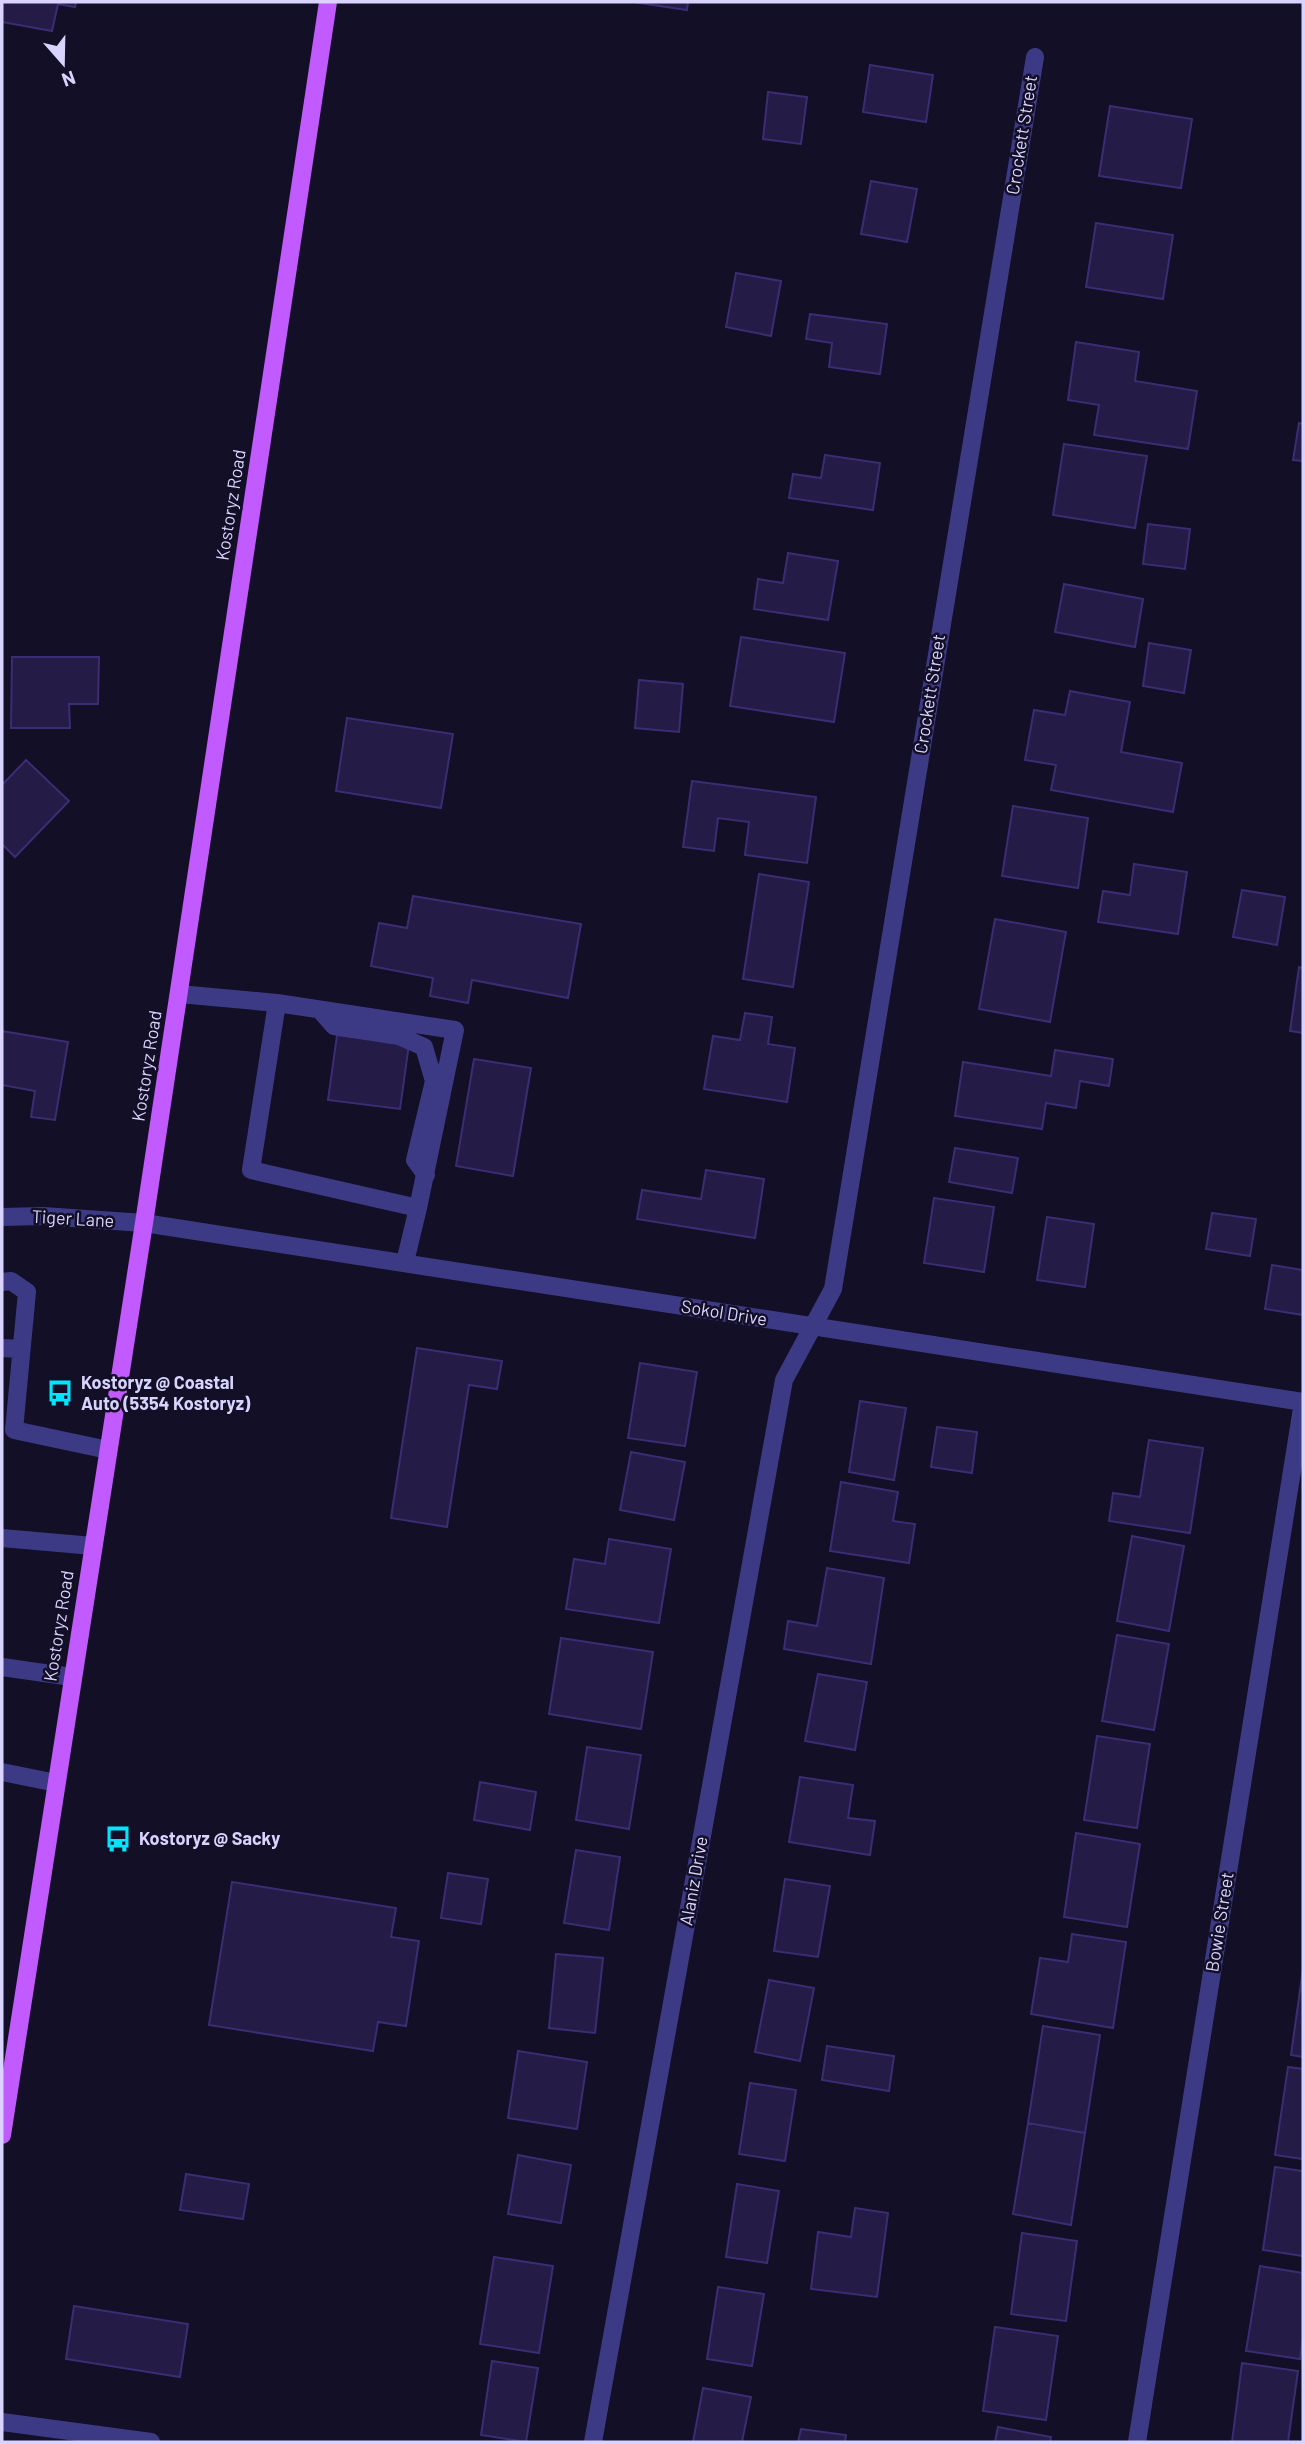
<svg xmlns="http://www.w3.org/2000/svg" width="1305" height="2444" font-family="Barlow,sans-serif">
<style>
.building{fill:#241b47;stroke:#3b2d73;stroke-width:2}
.lines{fill:none;stroke-linecap:round;stroke-linejoin:round}
.minor{stroke:#3d3a85;stroke-width:18}
.major{stroke:#c25bff;stroke-width:18}
.labels{text-anchor:middle;stroke-width:5;stroke-linejoin:round;paint-order:stroke}
.street-label{font-size:18px;fill:#d9d4ff;stroke:#130f26}
.poi-label{font-size:18px;font-weight:bold;fill:#d9d4ff;stroke:#130f26;text-anchor:start}
</style>
<rect width="100%" height="100%" fill="#130f26"/>
<path class="building" d="M2,2H76L75,7L58,4L52,31L2,22Z
M633,2H688L687,10Z
M870,65L933,75L926,122L863,112Z
M768,92L807,97L801,144L763,139Z
M1110,106L1192,119L1181,188L1099,176Z
M871,181L917,189L907,242L861,234Z
M1096,223L1173,235L1163,299L1086,287Z
M736,273L781,281L771,336L726,327Z
M810,314L887,324L880,374L829,367L832,343L806,339Z
M1076,342L1139,352L1135,381L1197,391L1188,449L1094,435L1099,405L1068,400Z
M1299,423L1303,424V461L1293,460Z
M1064,444L1147,456L1135,528L1053,515Z
M825,455L880,463L873,510L789,498L793,474L821,478Z
M1148,524L1190,529L1185,569L1143,564Z
M788,553L838,561L828,620L754,609L758,579L783,583Z
M1064,584L1143,599L1135,647L1055,632Z
M741,637L845,653L834,722L730,706Z
M1149,643L1191,650L1184,693L1143,686Z
M12,657H99L98,704H69L70,728H11Z
M639,680L683,684L679,732L635,728Z
M1070,691L1130,702L1121,752L1182,763L1173,812L1051,790L1056,765L1025,760L1034,710L1065,715Z
M347,718L453,734L441,808L336,791Z
M26,760L69,801L15,857L2,844V785Z
M692,781L816,797L807,863L745,855L749,822L718,818L714,851L683,847Z
M1013,806L1088,818L1078,888L1002,876Z
M1134,864L1187,872L1178,934L1098,922L1103,891L1130,895Z
M759,874L809,882L793,987L743,979Z
M1242,890L1285,897L1277,945L1233,937Z
M413,896L581,924L568,998L472,980L468,1003L430,996L433,978L371,966L379,923L407,928Z
M995,919L1066,932L1050,1022L979,1009Z
M1299,967L1303,968V1033L1290,1031Z
M745,1013L772,1017L768,1044L795,1048L787,1102L704,1089L713,1036L740,1040Z
M2,1031L68,1042L55,1120L31,1117L35,1091L2,1085Z
M337,1035L409,1044L400,1109L328,1100Z
M1055,1050L1113,1059L1109,1086L1080,1081L1076,1108L1046,1103L1042,1129L955,1116L963,1062L1051,1076Z
M474,1059L531,1068L513,1176L456,1166Z
M955,1148L1018,1158L1012,1193L949,1182Z
M706,1170L764,1179L755,1238L637,1219L642,1190L701,1199Z
M934,1198L994,1207L984,1272L924,1263Z
M1212,1213L1256,1219L1250,1256L1206,1249Z
M1047,1217L1094,1224L1085,1287L1037,1280Z
M1272,1265L1303,1270V1315L1265,1309Z
M417,1348L502,1361L497,1389L469,1385L447,1527L391,1518Z
M640,1363L697,1372L685,1446L628,1438Z
M860,1401L906,1408L894,1480L849,1472Z
M937,1427L977,1432L972,1473L931,1467Z
M1149,1440L1203,1448L1190,1533L1109,1521L1113,1493L1140,1497Z
M631,1452L685,1462L674,1520L620,1510Z
M841,1482L898,1492L893,1521L915,1524L909,1563L830,1551Z
M1132,1536L1184,1546L1169,1631L1117,1621Z
M609,1539L671,1549L659,1623L566,1609L574,1559L605,1564Z
M827,1568L884,1578L871,1664L784,1649L788,1621L817,1626Z
M1117,1635L1169,1644L1154,1730L1102,1721Z
M561,1638L653,1652L641,1729L549,1714Z
M818,1674L867,1682L855,1750L805,1741Z
M1097,1736L1150,1744L1137,1828L1084,1820Z
M587,1747L641,1755L629,1829L576,1820Z
M800,1777L853,1785L848,1818L875,1821L870,1855L789,1842Z
M480,1782L536,1792L530,1830L474,1820Z
M1076,1833L1140,1844L1127,1927L1064,1917Z
M576,1850L620,1857L609,1930L564,1923Z
M448,1873L488,1879L481,1924L441,1918Z
M785,1879L830,1886L818,1957L774,1951Z
M232,1882L396,1908L391,1937L419,1941L406,2026L378,2022L373,2051L209,2025Z
M1072,1934L1126,1942L1113,2028L1031,2014L1040,1958L1068,1962Z
M556,1954L603,1958L595,2033L549,2028Z
M1303,1969V2057L1291,2055Z
M769,1980L814,1988L800,2061L755,2052Z
M1043,2026L1100,2035L1085,2133L1028,2123Z
M827,2046L894,2056L889,2091L822,2080Z
M518,2051L587,2062L577,2129L508,2118Z
M1288,2067L1303,2069V2159L1275,2155Z
M750,2083L796,2090L785,2161L739,2154Z
M1028,2123L1085,2133L1071,2225L1013,2214Z
M518,2155L571,2165L561,2223L508,2214Z
M1275,2167L1303,2171V2256L1263,2250Z
M186,2174L249,2184L243,2219L180,2210Z
M737,2184L779,2191L767,2263L726,2257Z
M855,2208L888,2213L877,2297L811,2289L818,2232L851,2237Z
M1022,2233L1077,2241L1066,2321L1011,2314Z
M494,2257L553,2266L539,2353L480,2344Z
M1260,2266L1303,2273V2338L1300,2359L1246,2351Z
M718,2287L764,2294L752,2366L707,2359Z
M74,2306L188,2324L180,2377L66,2359Z
M995,2327L1058,2336L1046,2420L983,2411Z
M492,2361L538,2368L526,2442L481,2435Z
M1242,2363L1298,2371L1288,2442H1232Z
M703,2388L751,2397L742,2442H693Z
M998,2427L1051,2437L1050,2442H995Z
M801,2429L846,2435L845,2442H798Z"/>
<g class="lines">
<path class="minor" d="M179,994L277,1003L251,1170L418,1208L405,1262
M277,1003L455,1030L418,1208
M320,1010L334,1026L399,1036L424,1047L434,1081L415,1160L426,1175
M2,1217L43,1216L144,1223L1303,1402
M2,1282L11,1281L27,1292L14,1430L108,1450
M2,1348L21,1349
M2,1538L93,1546
M2,1667L72,1677
M2,1772L56,1783
M2,2422L151,2442
M593,2442L784,1380L833,1289L1035,57
M1137,2442L1303,1402"/>
<path class="major" d="M2,2135L144,1223L328,2"/>
</g>
<defs>
<g id="bus-bare" transform="scale(2.1)"><path d="M-5-6H5V4H4V6H2V4H-2V6H-4V4H-5ZM-3.5-4V0h7V-4ZM-3.5 1.2v1.5H-2V1.2ZM2 1.2v1.5H3.5V1.2Z" fill="#00e5ff" stroke="#130f26" stroke-width="2.5" paint-order="stroke"/></g>
</defs>
<g fill-rule="evenodd">
<use href="#bus-bare" x="60" y="1393"/>
<use href="#bus-bare" x="118" y="1839"/>
</g>
<g class="labels">
<g class="street-label">
<text transform="translate(1022 135) rotate(-81)" y="6">Crockett Street</text>
<text transform="translate(231 505) rotate(-81)" y="6">Kostoryz Road</text>
<text transform="translate(930 694) rotate(-81)" y="6">Crockett Street</text>
<text transform="translate(147 1066) rotate(-81)" y="6">Kostoryz Road</text>
<text transform="translate(73 1219) rotate(3)" y="6">Tiger Lane</text>
<text transform="translate(724 1313) rotate(9)" y="6">Sokol Drive</text>
<text transform="translate(59 1626) rotate(-81)" y="6">Kostoryz Road</text>
<text transform="translate(694 1881) rotate(-80)" y="6">Alaniz Drive</text>
<text transform="translate(1220 1922) rotate(-81)" y="6">Bowie Street</text>
</g>
<g class="poi-label">
<text x="81" y="1389">Kostoryz @ Coastal<tspan x="81" dy="21">Auto (5354 Kostoryz)</tspan></text>
<text x="139" y="1845">Kostoryz @ Sacky</text>
</g>
</g>
<rect width="1305" height="2444" fill="none" stroke="#d9d4ff" stroke-width="7"/>
<g transform="translate(63 63) rotate(160)" stroke="#130f26" stroke-width="5" paint-order="stroke">
<path d="M0-5L12 26L0 18L-12 26Z" fill="#d9d4ff"/>
<text y="-10" font-size="19" font-weight="bold" text-anchor="middle" fill="#d9d4ff">N</text>
</g>
</svg>
